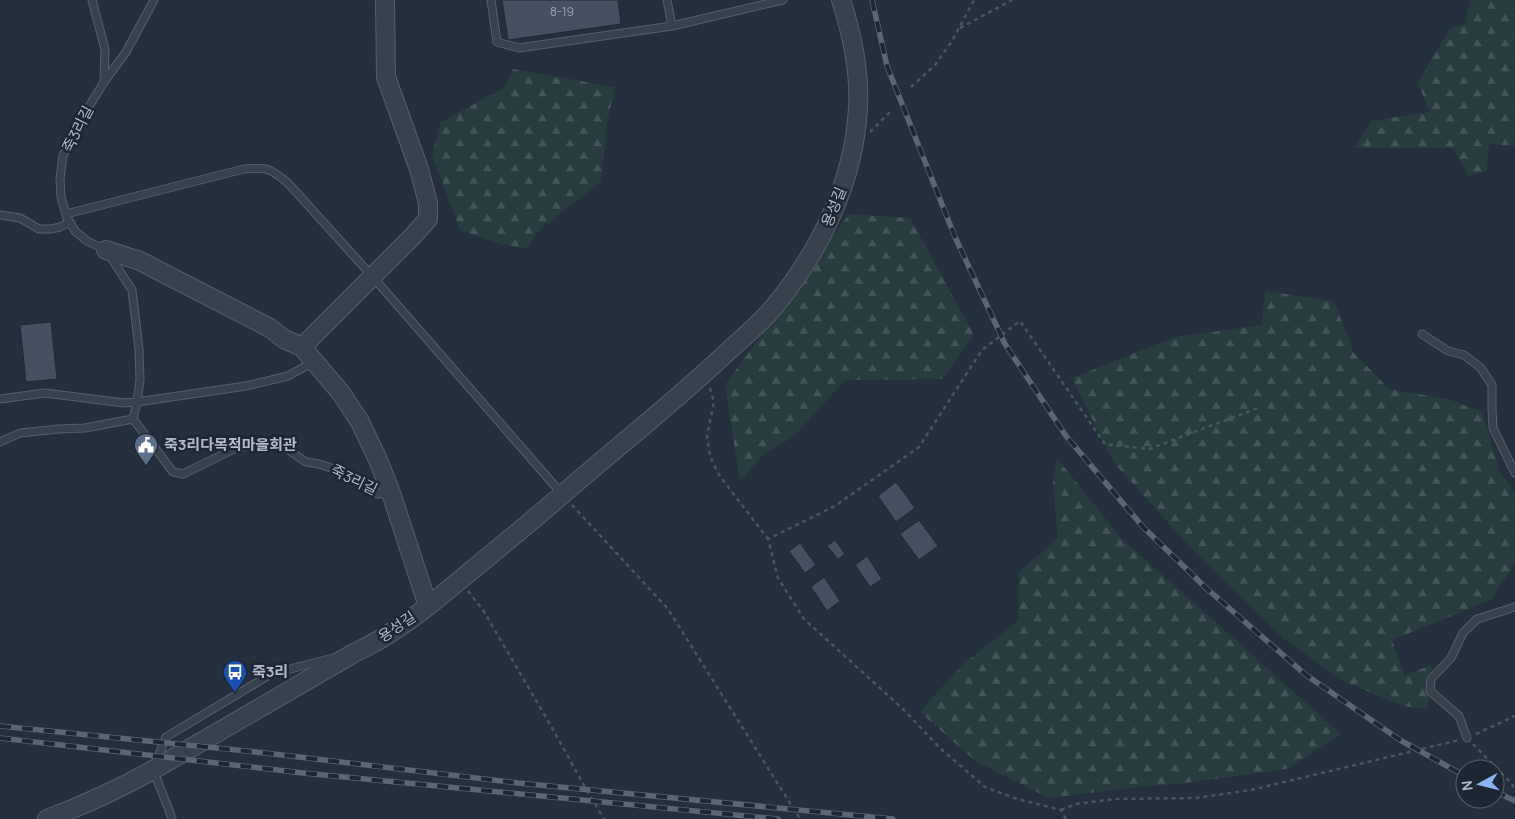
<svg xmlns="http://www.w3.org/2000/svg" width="1515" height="819" font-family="Manrope,'Noto Sans KR',sans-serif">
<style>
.forest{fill:url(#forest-firs)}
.building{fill:#455162;stroke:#1f2835}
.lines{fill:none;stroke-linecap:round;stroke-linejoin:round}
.service-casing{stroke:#565f6c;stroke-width:9}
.tertiary-casing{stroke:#565f6c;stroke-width:20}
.path{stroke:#44595c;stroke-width:2.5;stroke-dasharray:4 4;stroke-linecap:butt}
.service{stroke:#38414e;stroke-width:7}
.tertiary{stroke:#38414e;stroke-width:18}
.rail-casing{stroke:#5a6575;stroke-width:5.5}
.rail{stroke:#1d2633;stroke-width:4;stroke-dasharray:11;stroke-linecap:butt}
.labels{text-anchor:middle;stroke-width:5;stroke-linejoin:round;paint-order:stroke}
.number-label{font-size:12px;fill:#98a1af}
.street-label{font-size:15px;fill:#b4bcc9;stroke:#1d2633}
.poi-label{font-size:15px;font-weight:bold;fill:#b4bcc9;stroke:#1d2633;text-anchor:start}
</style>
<defs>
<pattern id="forest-firs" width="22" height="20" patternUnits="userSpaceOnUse" patternTransform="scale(1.25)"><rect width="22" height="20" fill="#263c3f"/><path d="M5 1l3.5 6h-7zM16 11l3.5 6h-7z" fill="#435659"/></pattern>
</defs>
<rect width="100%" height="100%" fill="#242f3e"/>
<path class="forest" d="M1470,0H1515V146L1489,144L1487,171L1469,176L1452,148H1355L1371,121L1430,112L1418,83L1450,28L1465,24Z
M513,69L615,87L607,123L601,182L540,229L527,249L501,244L460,230L432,155L441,122L504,88Z
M849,214L910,218L974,335L942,379L845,380L793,437L765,453L740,481L725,385Z
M1265,291L1334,301L1354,353L1389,389L1448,399L1482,412L1500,472L1515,492V563L1491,600L1392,640L1404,675L1432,665L1427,709L1403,706L1343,681L1284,639L1192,549L1114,463L1072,378L1175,337L1262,325Z
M1057,458L1120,537L1341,734L1286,769L1179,784L1137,787L1049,798L974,760L920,712L962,665L1018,621L1019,572L1058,538L1053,483Z"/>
<path class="building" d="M502,0H618L621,24L508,40Z
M51,322L57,379L26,382L20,325Z
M896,482L915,508L896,522L878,496Z
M919,520L938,546L919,560L900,534Z
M835,540L845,554L838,559L827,546Z
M800,543L816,565L805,573L789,551Z
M867,556L882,579L870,587L855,565Z
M824,577L840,601L827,611L811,587Z"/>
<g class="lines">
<g class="service-casing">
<path id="service" d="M92,0L105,49L104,81
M154,0L126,52L104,82L77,126L63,156L60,179L61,197L67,218L70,222L75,231L87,241L106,250L132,290L139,349L140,380L137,402L133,419L173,472L183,474L232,450L247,446L267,445L284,447L306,462L319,464L334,469L353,479L377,494L390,493
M491,0L497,42L519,48L672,26L783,0
M667,0L672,26
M66,214L244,169C267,167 269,168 287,182L372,276L562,494
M0,215L20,218L39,229H51L60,227L70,222
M1422,334L1448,351L1464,355L1481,368L1492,385V408L1493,428L1515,473
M0,399L45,393L124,403L137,402L246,386L288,376L315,361
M0,442L20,433L59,429L85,428L133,419
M1467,738L1459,716L1430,691L1431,679L1451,658L1463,633L1477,619L1515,607
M172,819L169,810L153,770L166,737L271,674L333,658"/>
</g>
<g class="tertiary-casing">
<path id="tertiary" d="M106,250L140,261L270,328L284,339L302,347L341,393L360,422L379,462L391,493L428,606
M302,347L412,237L428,219V203L419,169L386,77L385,0
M47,819C84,805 119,789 153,770L354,653C398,633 435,601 472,570C505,543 538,516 570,488C621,444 674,402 723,356C740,340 759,325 774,307C820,251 854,182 858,108C860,72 852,34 841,0"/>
</g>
<path class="path" d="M960,28L1012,0
M911,87L935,65L952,41L974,0
M870,132L890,112
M710,388L714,402L707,436L710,456L719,475L768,539
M572,505L668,609L800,819
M468,591L483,610L551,726L586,789L604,819
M1476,734L1515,716
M1473,744L1511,783L1515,789
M1061,810L1076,804L1115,799L1196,798L1251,790L1459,740
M1066,819L1061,810L1014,798L985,787L940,748L904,710L804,619L778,578L768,539L835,506L919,447L982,350L1020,321L1105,444L1149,449L1258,408"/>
<use href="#service" class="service"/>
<use href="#tertiary" class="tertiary"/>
<g class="rail-casing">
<path id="rail" d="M872,0L887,66L955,237L1005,344L1066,436L1143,527L1206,588L1306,675L1400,740L1465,776
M0,726L265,753L518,783L893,819
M0,738L303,773L778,819
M1495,791L1515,801"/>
</g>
<use href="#rail" class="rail"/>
</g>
<defs>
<g id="civic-pin" transform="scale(1.25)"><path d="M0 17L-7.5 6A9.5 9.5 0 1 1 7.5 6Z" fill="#5c6f8a" stroke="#1d2633"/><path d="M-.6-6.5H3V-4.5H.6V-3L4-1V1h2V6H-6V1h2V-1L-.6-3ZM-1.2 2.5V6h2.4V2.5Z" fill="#fff"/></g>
<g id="bus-pin" transform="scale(1.25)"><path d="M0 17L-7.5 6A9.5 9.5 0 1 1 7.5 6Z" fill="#1a4fb4" stroke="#1d2633"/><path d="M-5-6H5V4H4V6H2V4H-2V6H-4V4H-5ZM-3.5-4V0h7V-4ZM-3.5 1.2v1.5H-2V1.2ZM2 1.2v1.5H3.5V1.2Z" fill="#fff"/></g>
</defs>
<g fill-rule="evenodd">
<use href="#civic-pin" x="146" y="445"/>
<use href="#bus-pin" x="235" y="672"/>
</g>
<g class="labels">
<g class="number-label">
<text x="562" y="16">8-19</text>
</g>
<g class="street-label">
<text transform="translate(78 129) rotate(-63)" y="5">죽3리길</text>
<text transform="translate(834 207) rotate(-68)" y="5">용성길</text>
<text transform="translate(354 480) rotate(26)" y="5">죽3리길</text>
<text transform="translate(397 627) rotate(-34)" y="5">용성길</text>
</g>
<g class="poi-label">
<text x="164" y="450">죽3리다목적마을회관</text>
<text x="252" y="677">죽3리</text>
</g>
</g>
<g transform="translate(1480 784) rotate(263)"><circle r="24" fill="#1d2633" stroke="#59626f"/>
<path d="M0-4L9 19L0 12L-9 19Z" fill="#8ab4f8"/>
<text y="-8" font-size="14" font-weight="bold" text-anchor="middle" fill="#b4bcc9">N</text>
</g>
</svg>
